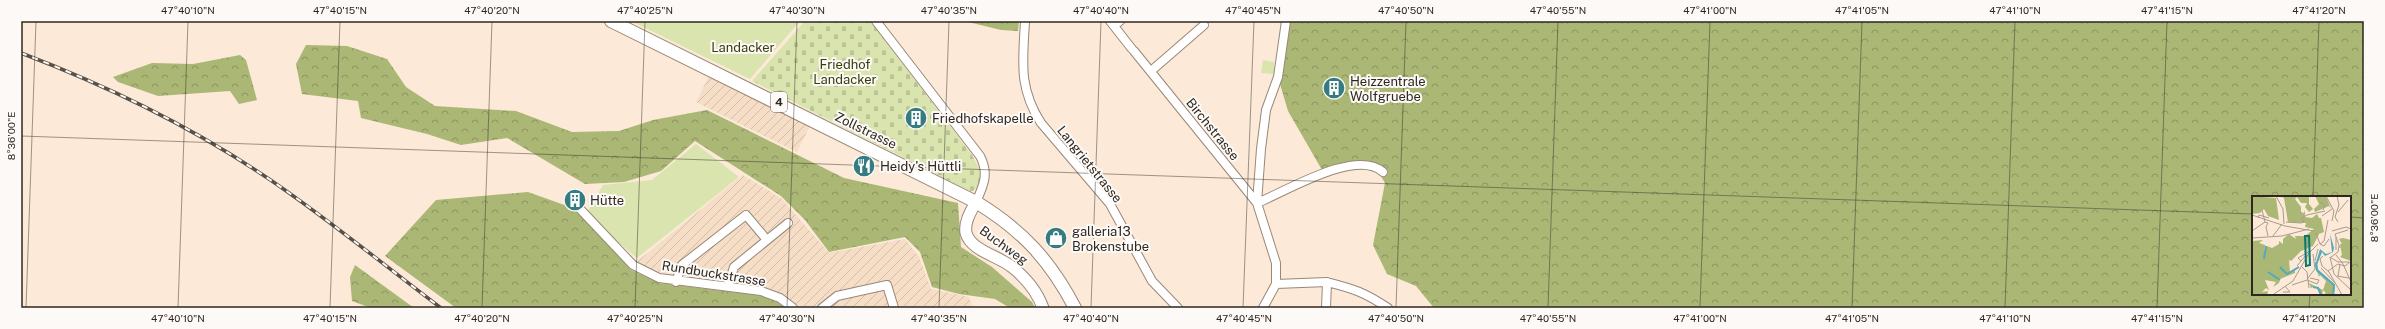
<svg xmlns="http://www.w3.org/2000/svg" width="2385" height="329" font-family="'Public Sans',sans-serif">
<style>
.industrial{fill:url(#industrial-furrows)}
.forest{fill:url(#forest-crowns);fill-rule:evenodd}
.cemetery{fill:url(#cemetery-stones)}
.green{fill:#d9e4ae}
.lines{fill:none;stroke-linecap:round;stroke-linejoin:round}
.street-casing{stroke:#998878;stroke-width:10}
.secondary-casing{stroke:#998878;stroke-width:13}
.primary-casing{stroke:#998878;stroke-width:14}
.street{stroke:#fff;stroke-width:8}
.secondary{stroke:#fff;stroke-width:11}
.primary{stroke:#fff;stroke-width:12}
.rail-casing{stroke:#595047;stroke-width:3.5}
.rail{stroke:#fdf9f6;stroke-width:2;stroke-dasharray:6;stroke-linecap:butt}
.ticks{fill:none;stroke:#2d2720;stroke-width:1;stroke-opacity:0.45}
.labels{text-anchor:middle;stroke-width:4;stroke-linejoin:round;paint-order:stroke}
.shield{fill:#fdf9f6;stroke:#6b6660;stroke-width:1}
.shield-label{font-size:12px;font-weight:bold;fill:#2d2720}
.park-label{font-size:13px;fill:#373e0b;stroke:#fdf9f6}
.poi-label{font-size:13px;fill:#2d2720;stroke:#fdf9f6;text-anchor:start}
.street-label{font-size:13px;fill:#2d2720;stroke:#fdf9f6}
.inset-river{fill:none;stroke:#52aabd;stroke-width:2}
.inset-road{fill:none;stroke:#a99b8e;stroke-width:1}
.view{fill:#0f766e;fill-opacity:0.15;stroke:#0f766e;stroke-width:2}
.inset-edge{fill:none;stroke:#2d2720;stroke-width:2}
.neatline{fill:none;stroke:#2d2720;stroke-width:1.5}
.ticks-label{font-size:10px;text-anchor:middle;fill:#2d2720}
</style>
<defs>
<pattern id="industrial-furrows" width="10" height="10" patternUnits="userSpaceOnUse"><rect width="10" height="10" fill="#f5ddc6"/><path d="M-1 1l2-2M0 10L10 0M9 11l2-2" fill="none" stroke="#d2beaa"/></pattern>
<pattern id="forest-crowns" width="20" height="18" patternUnits="userSpaceOnUse"><rect width="20" height="18" fill="#abb775"/><path d="M2 6a3 3 0 1 1 6 0M12 15a3 3 0 1 1 6 0" fill="none" stroke="#8c9560"/></pattern>
<pattern id="cemetery-stones" width="16" height="16" patternUnits="userSpaceOnUse"><rect width="16" height="16" fill="#d9e4ae"/><path d="M2 7V4a2 2 0 0 1 4 0v3zM10 15v-3a2 2 0 0 1 4 0v3z" fill="#bbc495"/></pattern>
</defs>
<rect width="100%" height="100%" fill="#fce9d7"/>
<path class="industrial" d="M709,76L810,126L797,152L696,102Z
M743,175L782,199L829,253L905,239L919,257L931,289L969,297L973,308H801L765,287L663,273L634,264Z"/>
<path class="forest" d="M964,21H1019L1018,31L1001,30Z
M1290,21H2364V308H1434L1416,286L1387,274L1373,245L1385,183L1373,163L1322,170L1288,111L1280,84ZM2253,197H2350V294H2253Z
M306,45L347,46L387,59L406,87L435,106L516,111L572,132L619,131L653,120L707,110L844,178L958,203L961,247L992,267L1032,302L1035,308H1010L995,299L959,294L932,287L920,252L905,237L829,252L805,220L781,196L695,141L661,171L624,182L585,184L507,138L461,145L427,134L361,118L358,101L302,94L296,64Z
M240,55L246,60L257,100L239,104L230,91L158,96L118,82L113,77L152,63L193,64Z
M528,192L570,207L590,222L631,270L659,283L765,296L788,308H456L385,256L436,200Z
M355,265L410,305L415,308H371L352,301L350,277Z"/>
<path class="cemetery" d="M805,21H870L972,155L983,176L979,187L971,192L752,81Z"/>
<path class="green" d="M631,21H800L750,79Z
M1263,60L1274,62V74L1261,73Z
M696,144L739,177L637,258L586,214L603,185L652,180Z"/>
<g class="lines">
<g class="street-casing">
<path id="street" d="M876,21L980,156C989,173 984,185 976,202
M1025,21C1023,61 1018,87 1041,123L1110,204L1152,281L1178,308
M1110,21L1132,49
M1114,26L1120,21
M1134,51L1257,203
M1151,71L1204,25
M1257,203C1287,191 1356,148 1383,172
M581,210L633,265L659,278L761,291L780,298L793,308
M676,282L682,265L746,215L767,240
M1276,284L1327,282
M728,286L734,267L788,223
M822,308L837,296L887,285L894,308
M1263,308L1276,284V263L1257,203L1261,149L1266,110L1278,77L1286,21
M1326,308L1327,282C1354,289 1364,292 1388,308"/>
</g>
<g class="secondary-casing">
<path id="secondary" d="M976,202C971,211 964,222 966,233C971,251 999,256 1012,267C1026,278 1037,291 1043,308"/>
</g>
<g class="primary-casing">
<path id="primary" d="M611,21L976,202C1022,230 1050,260 1075,308"/>
</g>
<use href="#street" class="street"/>
<use href="#secondary" class="secondary"/>
<use href="#primary" class="primary"/>
<g class="rail-casing">
<path id="rail" d="M21,53C108,86 192,127 269,179C328,219 384,265 441,308"/>
</g>
<use href="#rail" class="rail"/>
</g>
<path class="ticks" d="M21,136L2253,214M2313,197L2319,21M2350,217L2364,218M26,308L36,21M178,308L188,21M330,308L340,21M482,308L492,21M635,308L645,21M787,308L797,21M939,308L949,21M1091,308L1101,21M1243,308L1254,21M1396,308L1406,21M1548,308L1558,21M1700,308L1710,21M1852,308L1862,21M2005,308L2015,21M2157,308L2167,21M2309,308L2310,294"/>
<defs>
<g id="building-disc" transform="scale(1.15)"><circle r="9.5" fill="#347c82" stroke="#fdf9f6"/><path d="M-4-6H4V6H1V3H-1V6H-4ZM-2.5-4.3h1.7v1.8h-1.7ZM.8-4.3h1.7v1.8H.8ZM-2.5-1h1.7V.8h-1.7ZM.8-1h1.7V.8H.8Z" fill="#fff"/></g>
<g id="restaurant-disc" transform="scale(1.15)"><circle r="9.5" fill="#347c82" stroke="#fdf9f6"/><path d="M-5-6h1v4h1v-4h1v4h1v-4h1v5L-1.5 .5V6h-2V.5L-5-1ZM5-6V6H3V1.5H1.5Q1.5-4 5-6Z" fill="#fff"/></g>
<g id="shop-disc" transform="scale(1.15)"><circle r="9.5" fill="#347c82" stroke="#fdf9f6"/><path d="M-5-2.5h2.3a2.7 3.5 0 0 1 5.4 0H5L5.5 6h-11ZM-1.5-2.5h3a1.5 2.3 0 0 0-3 0Z" fill="#fff"/></g>
</defs>
<g fill-rule="evenodd">
<use href="#building-disc" x="1334" y="88"/>
<use href="#building-disc" x="916" y="118"/>
<use href="#restaurant-disc" x="864" y="166"/>
<use href="#building-disc" x="575" y="200"/>
<use href="#shop-disc" x="1056" y="238"/>
</g>
<g class="labels">
<rect class="shield" x="771" y="92" width="16" height="20" rx="3"/>
<g class="shield-label">
<text x="779" y="106">4</text>
</g>
<g class="park-label">
<text x="743" y="52">Landacker</text>
<text x="845" y="69">Friedhof<tspan x="845" dy="15">Landacker</tspan></text>
</g>
<g class="poi-label">
<text x="1350" y="86">Heizzentrale<tspan x="1350" dy="15">Wolfgruebe</tspan></text>
<text x="932" y="123">Friedhofskapelle</text>
<text x="880" y="171">Heidy's Hüttli</text>
<text x="590" y="205">Hütte</text>
<text x="1072" y="236">galleria13<tspan x="1072" dy="15">Brokenstube</tspan></text>
</g>
<g class="street-label">
<text transform="translate(1213 129) rotate(51)" y="5">Birchstrasse</text>
<text transform="translate(866 130) rotate(26)" y="5">Zollstrasse</text>
<text transform="translate(1090 164) rotate(51)" y="5">Langrietstrasse</text>
<text transform="translate(1004 245) rotate(36)" y="5">Buchweg</text>
<text transform="translate(714 273) rotate(9)" y="5">Rundbuckstrasse</text>
</g>
</g>
<g transform="translate(2252 196)">
<rect width="99" height="99" fill="#fce9d7"/>
<path d="M0,0L24,2L27,24L16,20L12,13L8,17L0,18ZM28,0H57V8L61,13L57,16L53,11L55,7H49L45,1L43,3L49,11V16L52,17L53,14V21L60,22L65,18L68,24L67,22H69L72,36L67,38L61,50L49,55L39,65L37,64L38,77L43,74V77L28,83L27,87L21,91L24,86L13,84L17,94L14,92L10,96L16,95L15,99H0V45L11,44L7,47L13,49L12,57L15,50L20,52L27,48V45L31,48V43L37,38L44,43L43,40H53L62,33L53,31L54,27L36,26L32,2ZM63,0H74L79,13L77,10L63,16L62,13L67,8ZM91,42L99,44V65L88,61L90,59L88,48H90L87,43ZM63,69L65,76L82,90L80,99H71L74,97L71,94L70,99L63,90L59,92L57,87L71,94L74,85L68,79L67,81Z" fill="#abb775"/>
<path d="M78,38L82,52L81,56L73,60L70,56L65,69L66,74L83,89L82,99L81,89L65,76L63,70L68,53L74,58L80,56Z" fill="#52aabd"/>
<path class="inset-river" d="M12,63L14,50M64,66L65,74L82,89L81,99M28,71L35,78L47,71M16,76L28,84M61,91L66,92L69,99"/>
<path class="inset-road" d="M24,0L31,13L32,28M74,0L82,15L80,25M85,0L87,9L83,21L86,26M68,8L69,6L73,9L71,14M10,14L13,26L16,27L14,31L16,40M86,16L96,4M0,19L33,30L62,35M70,20L80,13M6,22L7,19L17,22M34,26L49,27L52,26L50,22L55,19L73,15M0,35L13,26M80,35L94,31L99,33M64,37L68,48L72,50L77,43M21,40L30,28M0,42L30,40L57,33M68,48L72,45L76,24M88,52L83,38L96,34M84,54V41M84,59L91,68L99,86M71,60L68,63L70,70L77,76M78,61L86,66H97M78,61L82,78L99,94M79,61L86,56L87,50M49,65L46,62L58,55M63,65L66,53M45,70L54,59M50,71L55,76L57,92M69,72L83,87M76,75L86,68L93,70L98,66M77,76L90,99M85,80L97,82M86,80L88,68M55,83L63,73L61,58M55,84L65,88L67,84L58,82M40,89L55,84M31,96H38L33,90M22,98L41,85L57,57L66,48"/>
<path class="view" d="M53,40H57L58,69L54,70Z"/>
<rect width="99" height="99" class="inset-edge"/>
</g>
<rect width="2385" height="329" fill="none" stroke="#fdf9f6" stroke-width="44"/>
<rect x="22" y="22" width="2341" height="285" class="neatline"/>
<g class="ticks-label">
<text x="188" y="14">47°40'10"N</text>
<text x="340" y="14">47°40'15"N</text>
<text x="492" y="14">47°40'20"N</text>
<text x="645" y="14">47°40'25"N</text>
<text x="797" y="14">47°40'30"N</text>
<text x="949" y="14">47°40'35"N</text>
<text x="1101" y="14">47°40'40"N</text>
<text x="1253" y="14">47°40'45"N</text>
<text x="1406" y="14">47°40'50"N</text>
<text x="1558" y="14">47°40'55"N</text>
<text x="1710" y="14">47°41'00"N</text>
<text x="1862" y="14">47°41'05"N</text>
<text x="2015" y="14">47°41'10"N</text>
<text x="2167" y="14">47°41'15"N</text>
<text x="2319" y="14">47°41'20"N</text>
<text transform="translate(11 136) rotate(-90)" y="4">8°36'00"E</text>
<text transform="translate(2374 218) rotate(-90)" y="4">8°36'00"E</text>
<text x="178" y="322">47°40'10"N</text>
<text x="330" y="322">47°40'15"N</text>
<text x="482" y="322">47°40'20"N</text>
<text x="635" y="322">47°40'25"N</text>
<text x="787" y="322">47°40'30"N</text>
<text x="939" y="322">47°40'35"N</text>
<text x="1091" y="322">47°40'40"N</text>
<text x="1244" y="322">47°40'45"N</text>
<text x="1396" y="322">47°40'50"N</text>
<text x="1548" y="322">47°40'55"N</text>
<text x="1700" y="322">47°41'00"N</text>
<text x="1852" y="322">47°41'05"N</text>
<text x="2005" y="322">47°41'10"N</text>
<text x="2157" y="322">47°41'15"N</text>
<text x="2309" y="322">47°41'20"N</text>
</g>
</svg>
